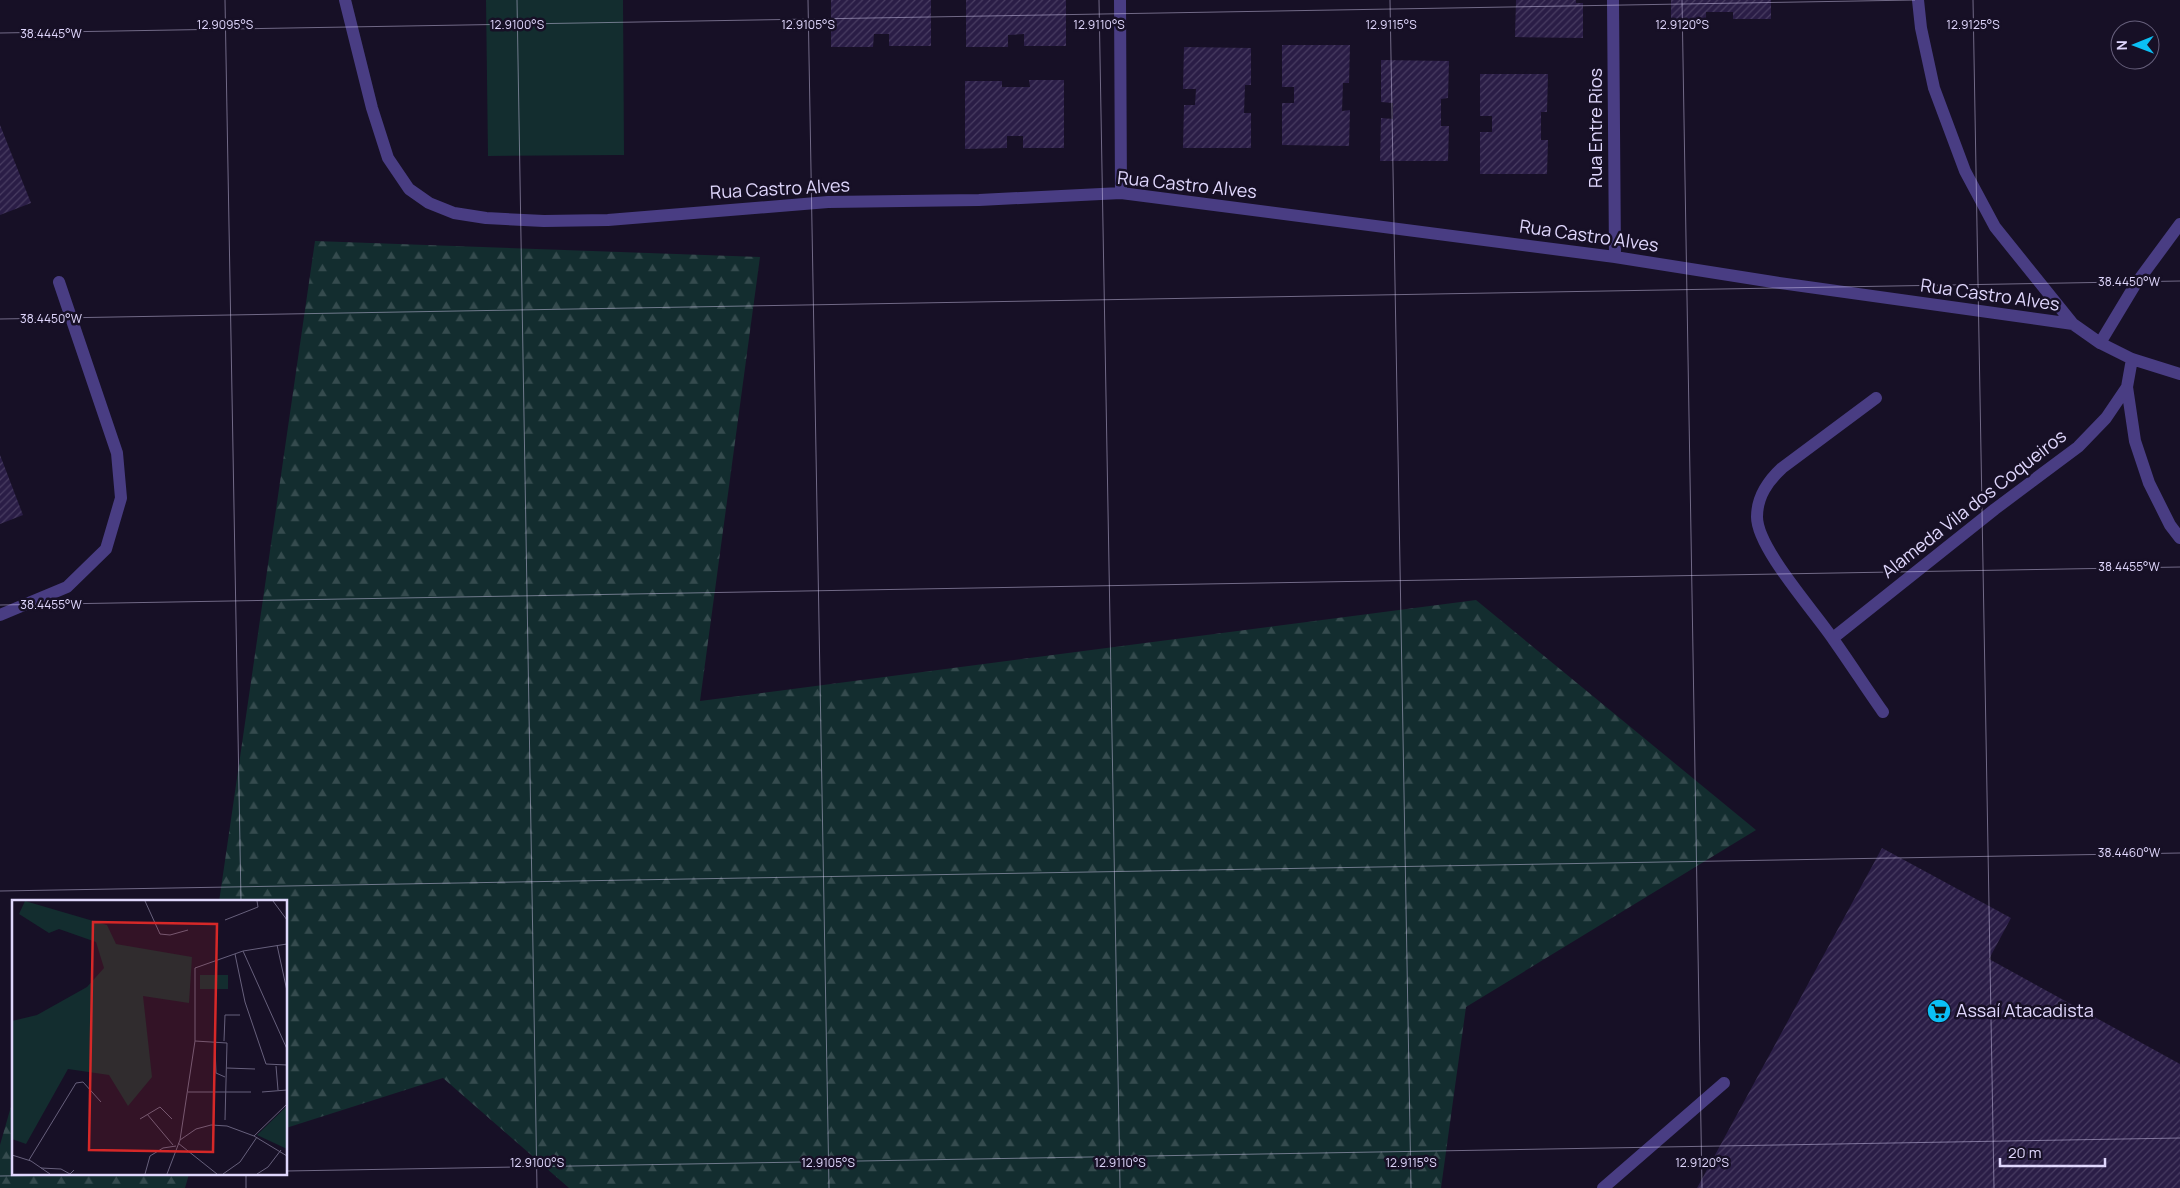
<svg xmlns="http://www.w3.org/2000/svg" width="2180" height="1188" font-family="Manrope,sans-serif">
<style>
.green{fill:#132d2f}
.forest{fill:url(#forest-firs)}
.building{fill:url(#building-hatch)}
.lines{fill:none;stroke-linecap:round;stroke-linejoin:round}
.minor{stroke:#493d83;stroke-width:12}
.ticks{fill:none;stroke:#e0d7fd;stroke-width:1;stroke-opacity:0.45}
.labels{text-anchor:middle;stroke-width:5;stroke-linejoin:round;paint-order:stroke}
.street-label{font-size:18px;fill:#e0d7fd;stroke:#171026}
.poi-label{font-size:18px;fill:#e0d7fd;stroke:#171026;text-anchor:start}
.inset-road{fill:none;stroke:#67607c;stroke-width:1}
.view{fill:#d62828;fill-opacity:0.15;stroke:#d62828;stroke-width:2.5}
.inset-edge{fill:none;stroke:#e0d7fd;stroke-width:2.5}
.ticks-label{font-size:12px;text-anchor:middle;fill:#e0d7fd;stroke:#171026;stroke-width:5;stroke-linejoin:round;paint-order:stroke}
</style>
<defs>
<pattern id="forest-firs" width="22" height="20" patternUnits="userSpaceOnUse" patternTransform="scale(1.25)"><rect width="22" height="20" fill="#132d2f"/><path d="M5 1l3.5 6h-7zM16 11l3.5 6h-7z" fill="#354b4e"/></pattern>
<pattern id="building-hatch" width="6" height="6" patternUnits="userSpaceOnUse" patternTransform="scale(1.25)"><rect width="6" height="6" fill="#2a1d46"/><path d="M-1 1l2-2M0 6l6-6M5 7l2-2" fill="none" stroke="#493d62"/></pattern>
</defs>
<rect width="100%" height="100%" fill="#171026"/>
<path class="green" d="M486,0H623L624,155L488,156Z"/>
<path class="forest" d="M315,241L760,257L700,701L1476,600L1756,830L1466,1007L1441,1188H569L443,1078L286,1128V902H219Z
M14,1096V1174H189L185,1188H0V1145Z"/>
<path class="building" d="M831,0H931V46H889V34H874L873,47H831Z
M966,0H1066V46H1024V34L1008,35V47H966Z
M1516,0H1576V3H1583V38L1515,37Z
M1671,0H1771V19H1733V12H1706V19H1671Z
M1282,45H1350L1349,83H1343L1342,111L1350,110L1349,146L1282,145V103H1294V87H1282Z
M1184,47L1251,48V85H1245L1244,113H1251V148H1183L1184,105H1195L1196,89H1183Z
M1381,60L1449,61L1448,98L1441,99V126H1449L1448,161H1380L1381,118L1393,119V103L1381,102Z
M1480,74H1548L1547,112H1541V140H1548L1547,174H1480V132H1492V116H1480Z
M1029,80H1064V148H1023V136H1007V148L965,149V81H1002V87H1030Z
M0,125L31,203L0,215Z
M0,455L23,515L0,524Z
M1882,848L2011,918L1989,959L2180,1064V1188H1697Z"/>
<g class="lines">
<path class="minor" d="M345,0L372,108L388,158L409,189L429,203L454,213L486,218L544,221L608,220L828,202L979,200L1121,193L1615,257L1773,282L2073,324
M1120,0L1121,193
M1613,0L1615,257
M1918,0L1921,28L1934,88L1965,171L1995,227L2073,324L2100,343L2132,359L2180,374
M2100,343L2135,285L2180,224
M2132,359L2127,387L2135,441L2149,483L2170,525L2180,538
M1876,398L1782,468C1768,481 1757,496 1757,517C1757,548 1815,612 1833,639C1850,663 1866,688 1883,712
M0,615L67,587L106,549L121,498L117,453L59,282
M1833,638L1995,509L2078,447L2106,418L2127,387
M1603,1188L1724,1083"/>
</g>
<path class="ticks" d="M225,0L241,902M517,0L537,1188M808,0L829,1188M1099,0L1120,1188M1390,0L1411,1188M1682,0L1702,1188M1973,0L1994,1188M0,33L1915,0M0,319L2180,281M0,605L2180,567M0,891L2180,853M286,1171L2180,1138M246,1174V1188M0,1176L126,1174"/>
<defs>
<g id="supermarket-disc" transform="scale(1.25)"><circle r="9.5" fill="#0bc0f5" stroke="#171026"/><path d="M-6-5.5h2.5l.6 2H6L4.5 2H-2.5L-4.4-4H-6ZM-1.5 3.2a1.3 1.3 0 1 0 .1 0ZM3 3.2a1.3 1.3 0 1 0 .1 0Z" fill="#111"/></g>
</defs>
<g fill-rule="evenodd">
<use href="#supermarket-disc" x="1939" y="1011"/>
</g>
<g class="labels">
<g class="street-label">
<text transform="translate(1596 128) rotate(-90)" y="6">Rua Entre Rios</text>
<text transform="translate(1187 185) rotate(6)" y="6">Rua Castro Alves</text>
<text transform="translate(780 189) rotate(-3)" y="6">Rua Castro Alves</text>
<text transform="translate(1589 236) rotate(8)" y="6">Rua Castro Alves</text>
<text transform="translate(1990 295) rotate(8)" y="6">Rua Castro Alves</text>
<text transform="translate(1974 504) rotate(-38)" y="6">Alameda Vila dos Coqueiros</text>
</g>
<g class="poi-label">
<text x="1956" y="1017">Assaí Atacadista</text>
</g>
</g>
<g transform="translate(12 900)">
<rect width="275" height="275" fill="#171026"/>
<path d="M188,75H216V89H188ZM275,206V249L245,235Z" fill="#132d2f"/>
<path d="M13,1L95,25L104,44L180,57L177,103L131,96L140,177L116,206L97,175L56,169L14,244L0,239V121L25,115L75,87L92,68L84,42L47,29L37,33L7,14Z" fill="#132d2f"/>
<path class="inset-road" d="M133,1L148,34L158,35L176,30M261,1L275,20M213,20L246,7L245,1M265,45L275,91M231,51L275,149M223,54L233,102L254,164L275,165M183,141L215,143L213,220M212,141L213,115H228M203,147L204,173L213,177M264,166L266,190M215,168L243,169M176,192H239M250,192L275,190M135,214L161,245M128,219L148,207L160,219M242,236L275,204M168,240L183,141V68L231,51L275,44M166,243L205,274M0,255L19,261L38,274M17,260L64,183L71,182L89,202M29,268L49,269L58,274L62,270M133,274L138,256L151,248L164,246M155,274L168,240L184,229L199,225L215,226L242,236L275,256M211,274L228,262L245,237M245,274L256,267L269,250"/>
<path class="view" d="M81,22L205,24L201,252L77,250Z"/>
<rect width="275" height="275" class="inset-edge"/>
</g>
<g class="ticks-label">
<text x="225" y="29">12.9095°S</text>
<text x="517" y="29">12.9100°S</text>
<text x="808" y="29">12.9105°S</text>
<text x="1099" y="29">12.9110°S</text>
<text x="1391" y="29">12.9115°S</text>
<text x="1682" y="29">12.9120°S</text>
<text x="1973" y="29">12.9125°S</text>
<text x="51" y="38">38.4445°W</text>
<text x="2129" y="286">38.4450°W</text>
<text x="51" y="323">38.4450°W</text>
<text x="2129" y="571">38.4455°W</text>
<text x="51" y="609">38.4455°W</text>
<text x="2129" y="857">38.4460°W</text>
<text x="537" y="1167">12.9100°S</text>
<text x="828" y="1167">12.9105°S</text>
<text x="1120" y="1167">12.9110°S</text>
<text x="1411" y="1167">12.9115°S</text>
<text x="1702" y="1167">12.9120°S</text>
</g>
<g transform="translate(2135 45) rotate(269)"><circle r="24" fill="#171026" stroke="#67607c"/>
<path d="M0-4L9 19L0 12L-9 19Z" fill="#0bc0f5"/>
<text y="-8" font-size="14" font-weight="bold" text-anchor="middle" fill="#e0d7fd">N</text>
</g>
<path d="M2000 1158v8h105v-8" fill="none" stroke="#e0d7fd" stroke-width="2.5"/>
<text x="2008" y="1158" font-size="15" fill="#e0d7fd" stroke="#171026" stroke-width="4" paint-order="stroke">20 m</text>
</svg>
